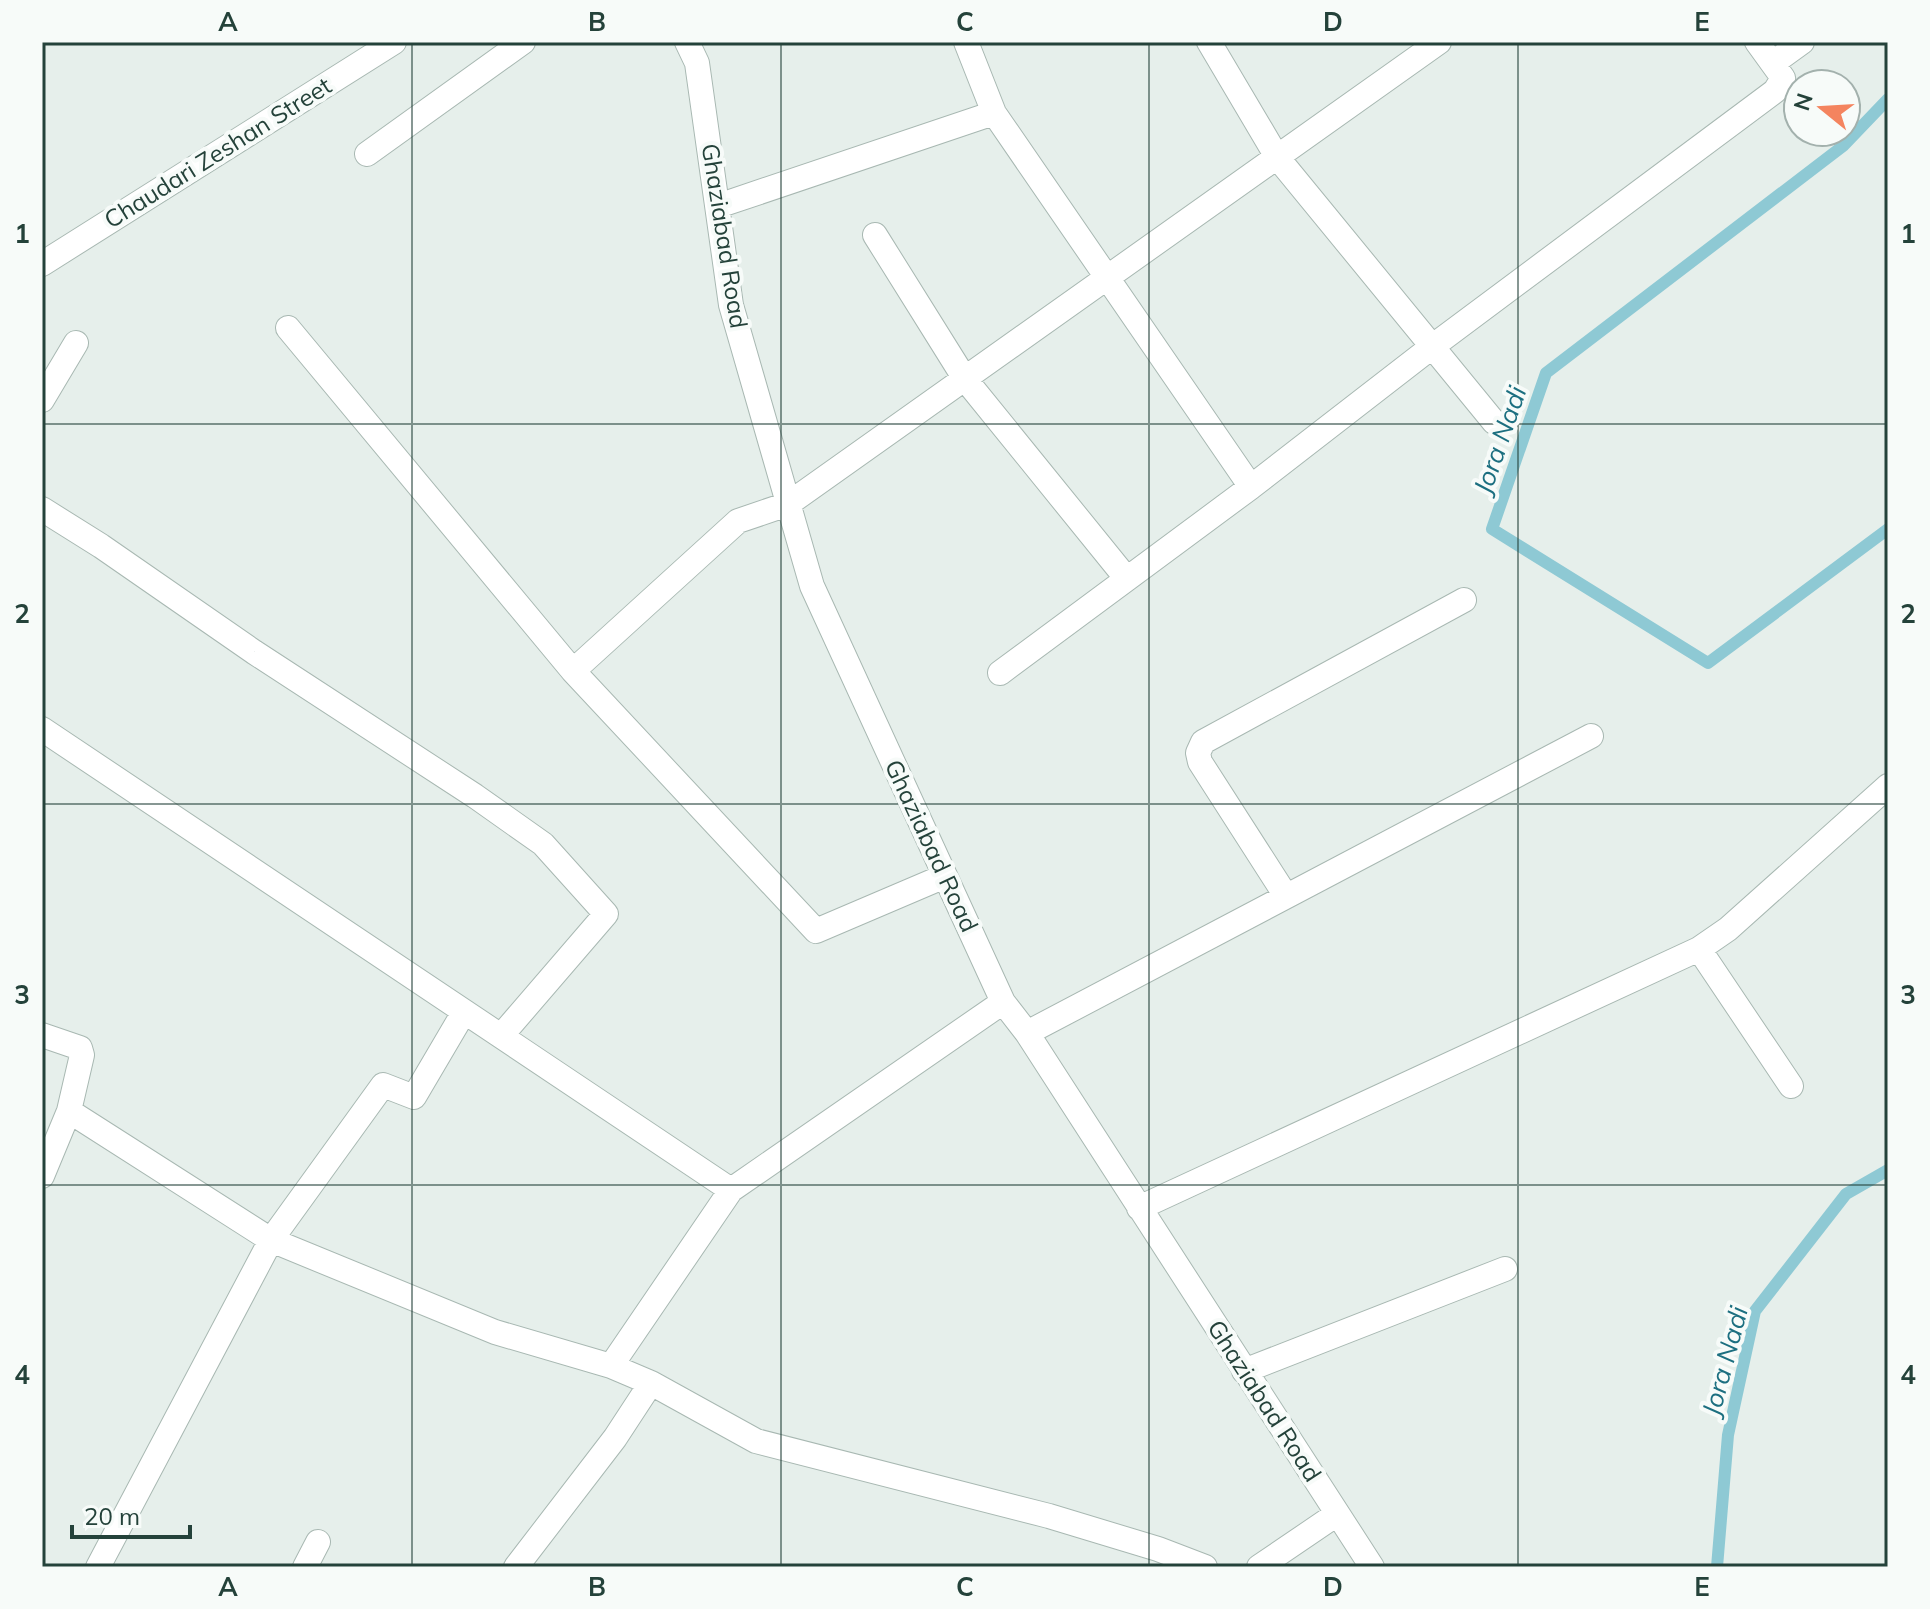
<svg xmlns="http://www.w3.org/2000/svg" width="1930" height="1609" font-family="Mulish,sans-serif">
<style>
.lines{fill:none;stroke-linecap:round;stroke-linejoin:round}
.stream{stroke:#8ec9d4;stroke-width:12}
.minor-casing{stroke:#a8b8b2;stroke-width:26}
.minor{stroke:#fff;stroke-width:24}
.grid{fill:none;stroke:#24423a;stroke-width:2;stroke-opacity:0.55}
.labels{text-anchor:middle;stroke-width:8;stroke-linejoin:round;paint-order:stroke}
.street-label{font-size:24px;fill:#24423a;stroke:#f7fbf9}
.water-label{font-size:26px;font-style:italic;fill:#1c6f80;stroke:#f7fbf9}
.neatline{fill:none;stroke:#24423a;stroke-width:3}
.grid-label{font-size:26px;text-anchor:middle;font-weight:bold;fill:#24423a}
</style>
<rect width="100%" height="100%" fill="#e6efeb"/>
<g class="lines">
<path class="stream" d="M1888,99L1843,146L1546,373L1492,529L1708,663L1888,529
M1717,1567L1728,1435L1755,1311L1846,1194L1888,1170"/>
<g class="minor-casing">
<path id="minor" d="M687,42L697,63L731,305L812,586L1003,1002L1027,1033L1372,1567
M966,42L994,113L1251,487L1000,673
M1209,42L1277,157L1494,422
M1773,63L1802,42
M367,154L523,42
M718,206L994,113
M875,235L965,379L1127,579
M42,264L394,42
M288,328L573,671
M42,400L76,343
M1251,487L1433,346L1775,91L1783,78L1757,42
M42,509L101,546L254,652L475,796L543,844L606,914L501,1036
M42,729L731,1190L1003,1002
M945,876L816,931L573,671L738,521L788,504L1439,42
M1286,896L1200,762L1198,753L1203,742L1464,600
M1699,949L1791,1086
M1027,1033L1591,736
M42,1035L80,1048L82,1055L69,1111L271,1240L495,1332L611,1366L731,1190
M42,1176L69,1111
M1139,1208L1699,949L1728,929L1888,786
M1244,1371L1505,1269
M651,1383L756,1441L1049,1516L1158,1549L1205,1567
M98,1567L271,1240L383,1085L414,1097L464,1012
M305,1567L318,1542
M516,1567L615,1438L651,1383L611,1366
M1259,1567L1337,1514"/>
</g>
<use href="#minor" class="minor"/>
</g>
<path class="grid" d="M412,42V1567M781,42V1567M1149,42V1567M1518,42V1567M42,424H1888M42,804H1888M42,1185H1888"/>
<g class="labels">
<g class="street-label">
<text transform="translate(218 153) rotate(-32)" y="8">Chaudari Zeshan Street</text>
<text transform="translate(724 236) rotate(81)" y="8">Ghaziabad Road</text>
<text transform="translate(931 846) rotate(65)" y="8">Ghaziabad Road</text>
<text transform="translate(1264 1401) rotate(57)" y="8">Ghaziabad Road</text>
</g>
<g class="water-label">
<text transform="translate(1500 440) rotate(-71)" y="9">Jora Nadi</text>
<text transform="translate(1725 1361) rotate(-75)" y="9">Jora Nadi</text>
</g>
</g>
<rect width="1930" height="1609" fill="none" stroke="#f7fbf9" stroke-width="88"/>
<g transform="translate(1822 108) rotate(288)"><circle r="38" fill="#f7fbf9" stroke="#a3b1ad" stroke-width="2"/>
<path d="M0-6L14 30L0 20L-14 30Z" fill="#f4845f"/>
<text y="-12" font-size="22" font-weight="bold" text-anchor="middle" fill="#24423a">N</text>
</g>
<path d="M72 1525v12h118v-12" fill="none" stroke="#24423a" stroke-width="4"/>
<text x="84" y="1525" font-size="24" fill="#24423a" stroke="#f7fbf9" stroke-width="6" paint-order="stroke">20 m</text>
<rect x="44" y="44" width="1842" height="1521" class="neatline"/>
<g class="grid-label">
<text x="228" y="31">A</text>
<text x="597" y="31">B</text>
<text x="965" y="31">C</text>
<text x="1333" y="31">D</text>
<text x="1702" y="31">E</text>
<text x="22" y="243">1</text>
<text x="1908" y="243">1</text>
<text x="22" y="623">2</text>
<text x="1908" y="623">2</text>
<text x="22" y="1004">3</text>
<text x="1908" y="1004">3</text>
<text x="22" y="1384">4</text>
<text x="1908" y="1384">4</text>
<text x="228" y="1596">A</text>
<text x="597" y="1596">B</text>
<text x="965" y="1596">C</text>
<text x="1333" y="1596">D</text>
<text x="1702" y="1596">E</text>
</g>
</svg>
